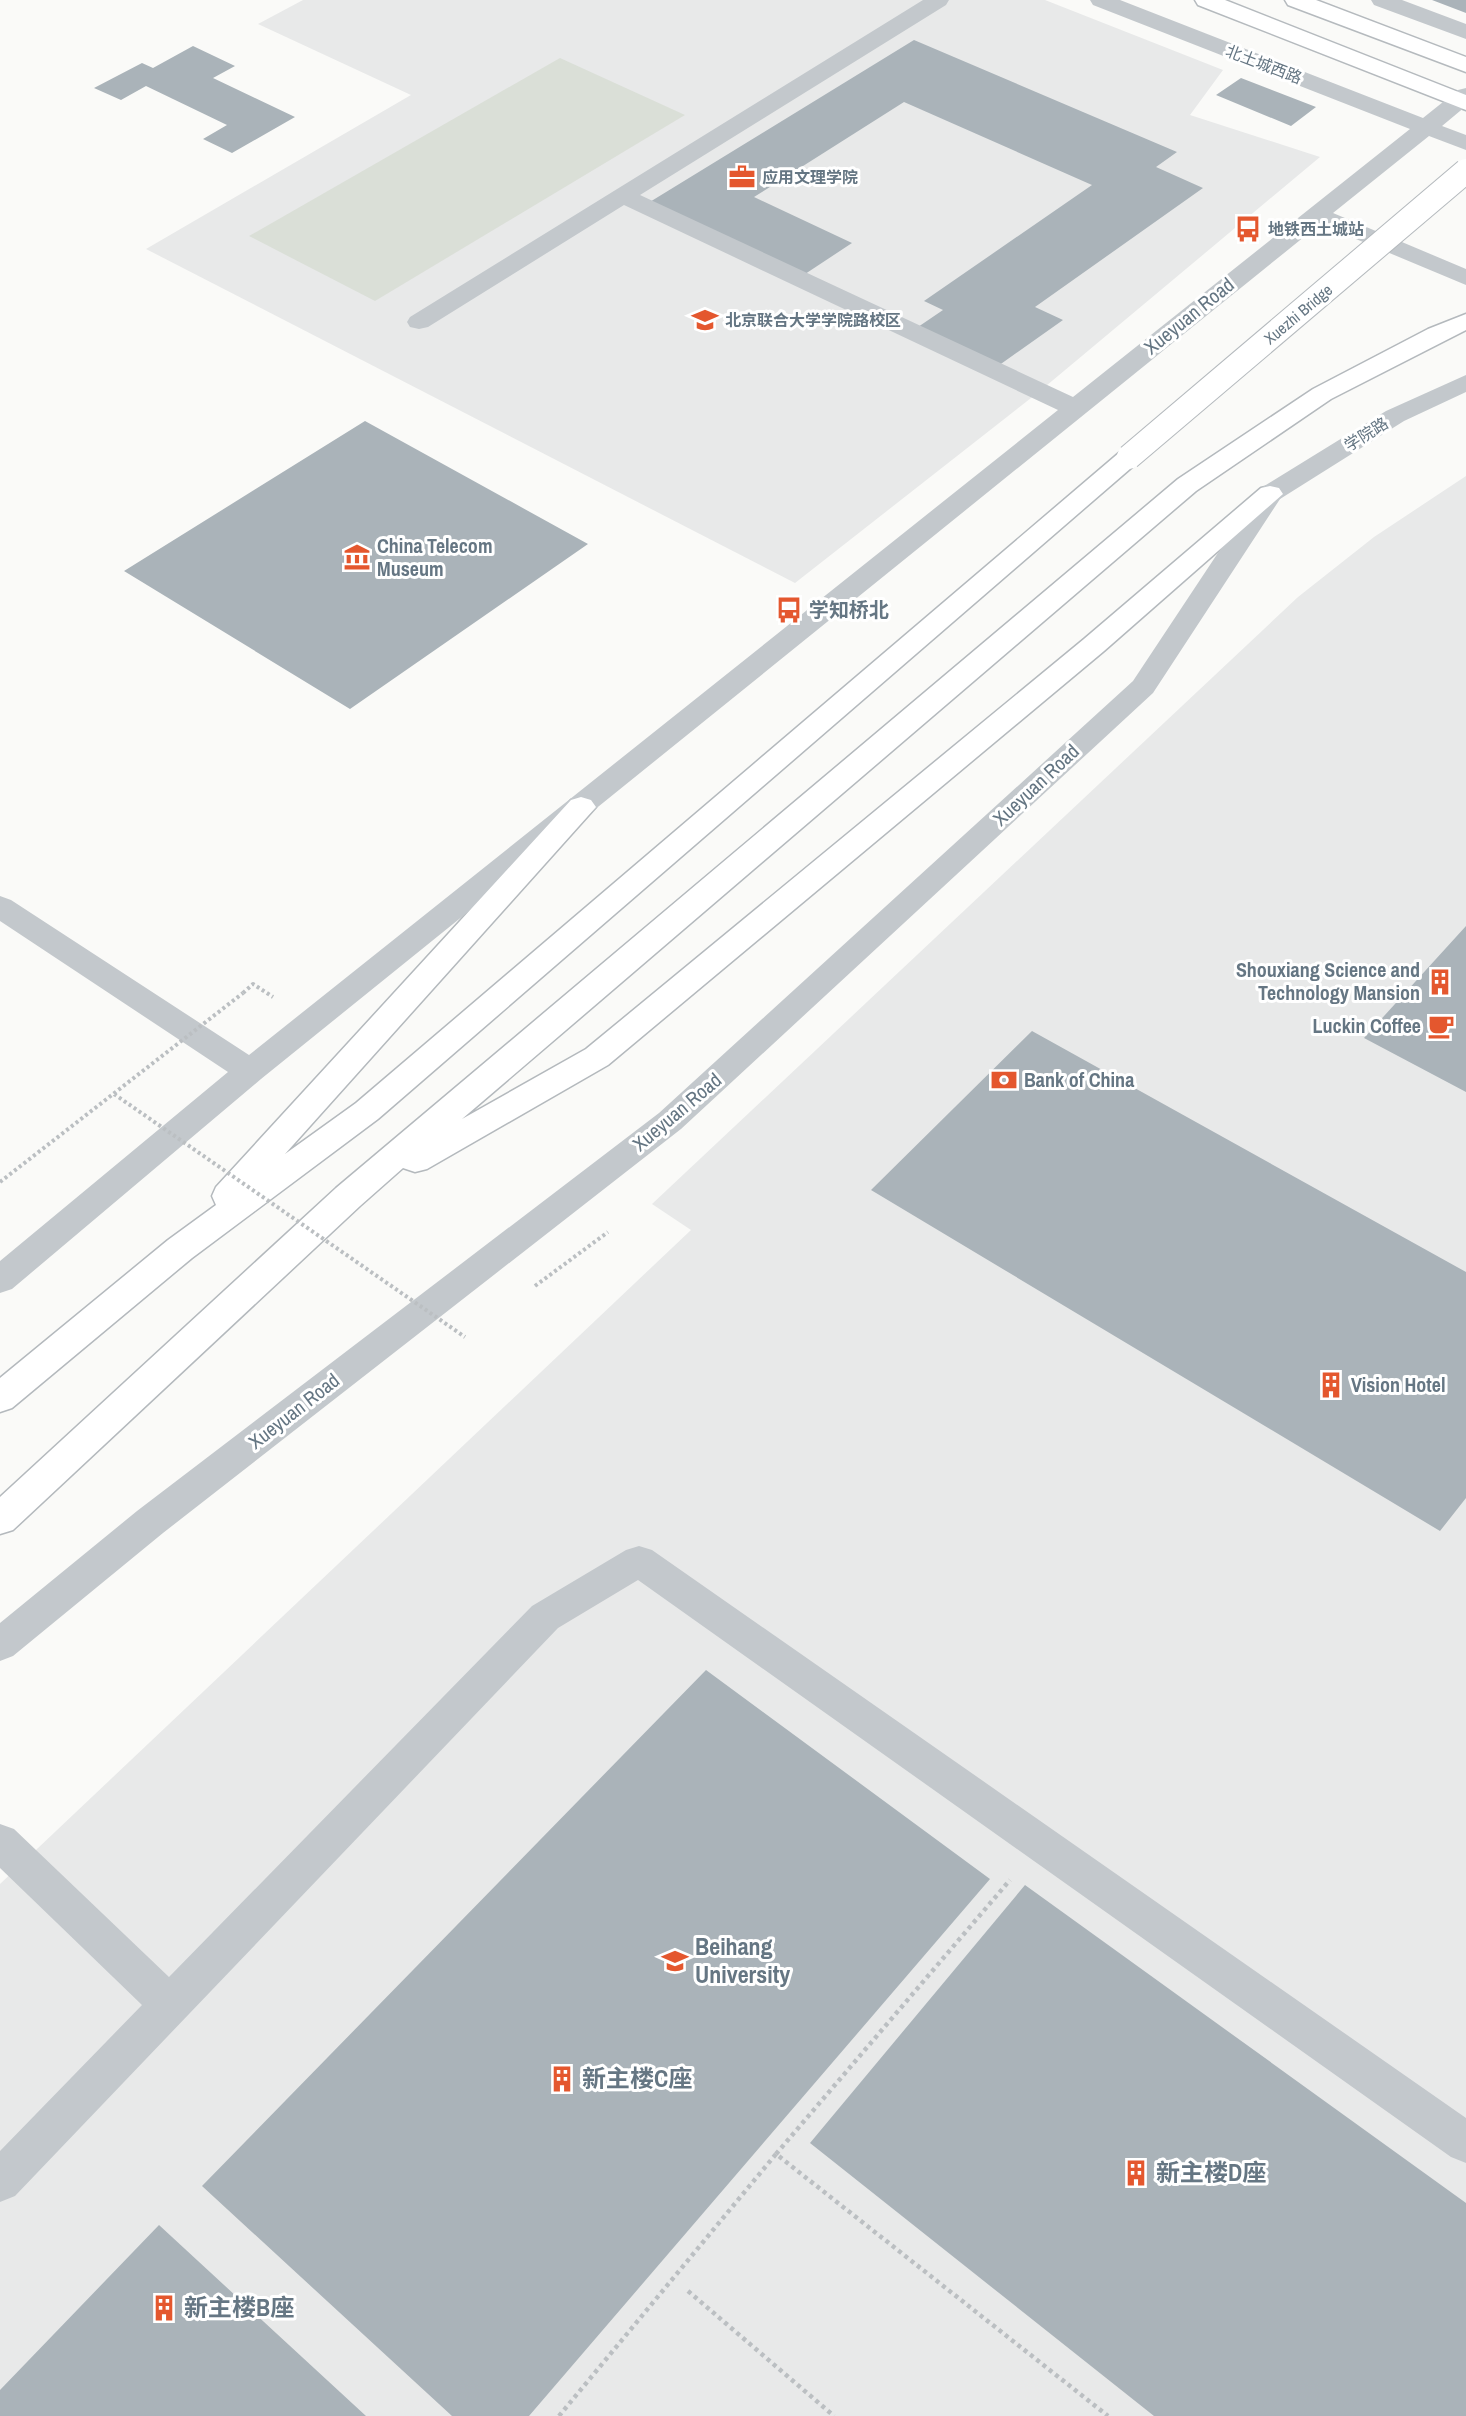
<svg xmlns="http://www.w3.org/2000/svg" width="1466" height="2416" font-family="'Archivo Narrow','Noto Sans SC',sans-serif">
<style>
.built{fill:#e8e9e9}
.green{fill:#dadfd7}
.building{fill:#aab3b9}
.lines{fill:none;stroke-linecap:round;stroke-linejoin:round}
.major-casing{stroke:#b5babe;stroke-width:3}
.highway-casing{stroke:#b4b9bd;stroke-width:3}
.path-far1{stroke:#bbbfc2;stroke-width:4;stroke-dasharray:3 3;stroke-linecap:butt}
.path{stroke:#bbbfc2;stroke-width:4.5;stroke-dasharray:4 4;stroke-linecap:butt}
.minor{fill:#c3c8cc;fill-rule:evenodd}
.major{fill:#fff;fill-rule:evenodd}
.highway{fill:#fff;fill-rule:evenodd}
.highway-bridge-casing{stroke:#b4b9bd;stroke-width:26;stroke-linecap:butt}
.path-bridge{stroke:#bbbfc2;stroke-width:4;stroke-dasharray:3 3;stroke-linecap:butt}
.highway-bridge{stroke:#fff;stroke-width:24}
.labels{text-anchor:middle;stroke-width:6;stroke-linejoin:round;paint-order:stroke}
.far-street-label{font-size:16px;fill:#657683;stroke:#fff}
.far-poi-label{font-size:16px;font-weight:bold;fill:#657683;stroke:#fff;text-anchor:start}
.street-label{font-size:20px;fill:#657683;stroke:#fff}
.poi-label{font-size:20px;font-weight:bold;fill:#657683;stroke:#fff;text-anchor:start}
.near-poi-label{font-size:24px;font-weight:bold;fill:#657683;stroke:#fff;text-anchor:start}
</style>
<rect width="100%" height="100%" fill="#fafaf8"/>
<path class="built" d="M303,0H1045L1223,70L1190,115L1320,157L1040,391L795,583L146,249L411,95L258,24Z
M1466,476V2416H0V1884L691,1230L652,1204L1298,597L1374,537Z"/>
<path class="green" d="M560,58L685,115L375,301L249,236Z"/>
<path class="building" d="M1432,0H1466V13Z
M914,40L1177,152L1156,167L1203,188L1035,307L1063,320L998,366L918,327L943,310L924,301L1092,185L904,102L754,197L852,243L793,282L640,208Z
M193,46L235,66L213,78L295,117L232,153L203,139L227,125L146,86L121,100L94,88L142,63L153,68Z
M1241,78L1316,107L1291,126L1216,95Z
M365,421L588,544L350,709L124,571Z
M1466,926V1092L1364,1038Z
M1032,1031L1466,1272V1498L1440,1531L871,1190Z
M706,1670L990,1879L529,2416H452L202,2186Z
M1025,1885L1466,2203V2416H1154L810,2143Z
M159,2225L366,2416H0V2390Z"/>
<g class="lines">
<g class="major-casing">
<path id="major" d="M1195,0H1225L1466,95V110L1198,5Z
M1285,0H1316L1466,57V72L1288,5Z"/>
</g>
<g class="highway-casing">
<path id="highway" d="M1466,314V330L1331,399L1196,491L462,1119L586,1049L1084,639L1261,488L1270,486L1279,488L1283,494L1104,651L608,1065L427,1169L415,1172L403,1168L360,1206L13,1530L0,1534V1497L336,1188L1178,479L1313,389L1428,329Z
M1129,449L1138,452L1142,457L1138,462L378,1119L192,1258L12,1408L0,1412V1378L168,1240L216,1205L212,1196L216,1187L571,800L581,797L591,800L596,807L285,1154L356,1103L1120,452Z"/>
</g>
<path class="path-far1" d="M243,993L253,984L273,997
M535,1286L608,1232"/>
<path class="path" d="M776,2154L1010,1880
M688,2291L834,2416
M559,2416L776,2154L1108,2416"/>
<path class="minor" d="M923,0H949L946,5L640,195L1073,397L1410,129L1093,5L1090,0H1120L1423,118L1458,90L1466,88V106L1442,126L1466,135V150L1429,136L1333,213L1466,269V285L1320,224L261,1079L12,1289L0,1293V1261L228,1072L0,921V896L11,900L249,1055L1058,410L624,205L428,327L419,329L410,327L407,322L410,317Z
M1371,0H1402L1466,24V39L1374,5Z
M1466,375V392L1404,421L1280,499L1153,693L681,1129L163,1533L13,1656L0,1661V1623L137,1511L659,1113L1133,681L1261,488L1386,411Z
M639,1546L652,1550L1466,2118V2163L1451,2157L638,1580L558,1628L15,2196L0,2202V2151L142,2005L0,1868V1824L14,1829L169,1977L532,1606L626,1550Z"/>
<use href="#major" class="major"/>
<use href="#highway" class="highway"/>
<g class="highway-bridge-casing">
<path id="highway-bridge" d="M1129,457L1466,171"/>
</g>
<path class="path-bridge" d="M114,1094L465,1337
M0,1182L243,993"/>
<use href="#highway-bridge" class="highway-bridge"/>
</g>
<defs>
<g id="office-bare" transform="scale(2.07)"><path d="M-6-3h4V-5.5h4V-3h4V5H-6ZM-1-4.5V-3h2v-1.5ZM-6 0V1H6V0Z" fill="#e4572e" stroke="#fff" stroke-width="2.5" paint-order="stroke"/></g>
<g id="bus-bare" transform="scale(2.07)"><path d="M-5-6H5V4H4V6H2V4H-2V6H-4V4H-5ZM-3.5-4V0h7V-4ZM-3.5 1.2v1.5H-2V1.2ZM2 1.2v1.5H3.5V1.2Z" fill="#e4572e" stroke="#fff" stroke-width="2.5" paint-order="stroke"/></g>
<g id="university-bare" transform="scale(2.07)"><path d="M0-5L7-2L0 1L-7-2ZM-4 1L0 2.5L4 1V4Q0 6-4 4Z" fill="#e4572e" stroke="#fff" stroke-width="2.5" paint-order="stroke"/></g>
<g id="museum-bare" transform="scale(2.07)"><path d="M0-6L6-3V-2H-6V-3ZM-5-1h2V3h-2ZM-1-1h2V3h-2ZM3-1h2V3H3ZM-6 4H6V6H-6Z" fill="#e4572e" stroke="#fff" stroke-width="2.5" paint-order="stroke"/></g>
<g id="building-bare" transform="scale(2.07)"><path d="M-4-6H4V6H1V3H-1V6H-4ZM-2.5-4.3h1.7v1.8h-1.7ZM.8-4.3h1.7v1.8H.8ZM-2.5-1h1.7V.8h-1.7ZM.8-1h1.7V.8H.8Z" fill="#e4572e" stroke="#fff" stroke-width="2.5" paint-order="stroke"/></g>
<g id="cafe-bare" transform="scale(2.07)"><path d="M-5.5-4.5H6V0H3Q3 3.5 0 3.5H-2.5Q-5.5 3.5-5.5 0ZM3-3.2v2h1.7v-2ZM-6 4.5H4V6H-6Z" fill="#e4572e" stroke="#fff" stroke-width="2.5" paint-order="stroke"/></g>
<g id="bank-bare" transform="scale(2.07)"><path d="M-6-4H6V4H-6ZM0-2.3a2.3 2.3 0 1 0 0 4.6a2.3 2.3 0 1 0 0-4.6Z" fill="#e4572e" stroke="#fff" stroke-width="2.5" paint-order="stroke"/></g>
</defs>
<g fill-rule="evenodd">
<use href="#office-bare" x="742" y="177"/>
<use href="#bus-bare" x="1248" y="229"/>
<use href="#university-bare" x="705" y="320"/>
<use href="#museum-bare" x="357" y="557"/>
<use href="#bus-bare" x="789" y="610"/>
<use href="#building-bare" x="1440" y="982"/>
<use href="#cafe-bare" x="1441" y="1026"/>
<use href="#bank-bare" x="1004" y="1080"/>
<use href="#building-bare" x="1331" y="1385"/>
<use href="#university-bare" x="675" y="1961"/>
<use href="#building-bare" x="562" y="2079"/>
<use href="#building-bare" x="1136" y="2173"/>
<use href="#building-bare" x="164" y="2308"/>
</g>
<g class="labels">
<g class="far-street-label">
<text transform="translate(1264 64) rotate(21)" y="6">北土城西路</text>
<text transform="translate(1298 314) rotate(-40)" y="6">Xuezhi Bridge</text>
<text transform="translate(1366 434) rotate(-32)" y="6">学院路</text>
</g>
<g class="far-poi-label">
<text x="762" y="183">应用文理学院</text>
<text x="1268" y="235">地铁西土城站</text>
<text x="725" y="326">北京联合大学学院路校区</text>
</g>
<g class="street-label">
<text transform="translate(1189 316) rotate(-39)" y="7">Xueyuan Road</text>
<text transform="translate(1036 785) rotate(-43)" y="7">Xueyuan Road</text>
<text transform="translate(677 1112) rotate(-40)" y="7">Xueyuan Road</text>
<text transform="translate(294 1411) rotate(-38)" y="7">Xueyuan Road</text>
</g>
<g class="poi-label">
<text x="377" y="553">China Telecom<tspan x="377" dy="23">Museum</tspan></text>
<text x="809" y="617">学知桥北</text>
<text x="1420" y="977" text-anchor="end">Shouxiang Science and<tspan x="1420" dy="23">Technology Mansion</tspan></text>
<text x="1421" y="1033" text-anchor="end">Luckin Coffee</text>
<text x="1024" y="1087">Bank of China</text>
<text x="1351" y="1392">Vision Hotel</text>
</g>
<g class="near-poi-label">
<text x="695" y="1955">Beihang<tspan x="695" dy="28">University</tspan></text>
<text x="582" y="2087">新主楼C座</text>
<text x="1156" y="2181">新主楼D座</text>
<text x="184" y="2316">新主楼B座</text>
</g>
</g>
</svg>
